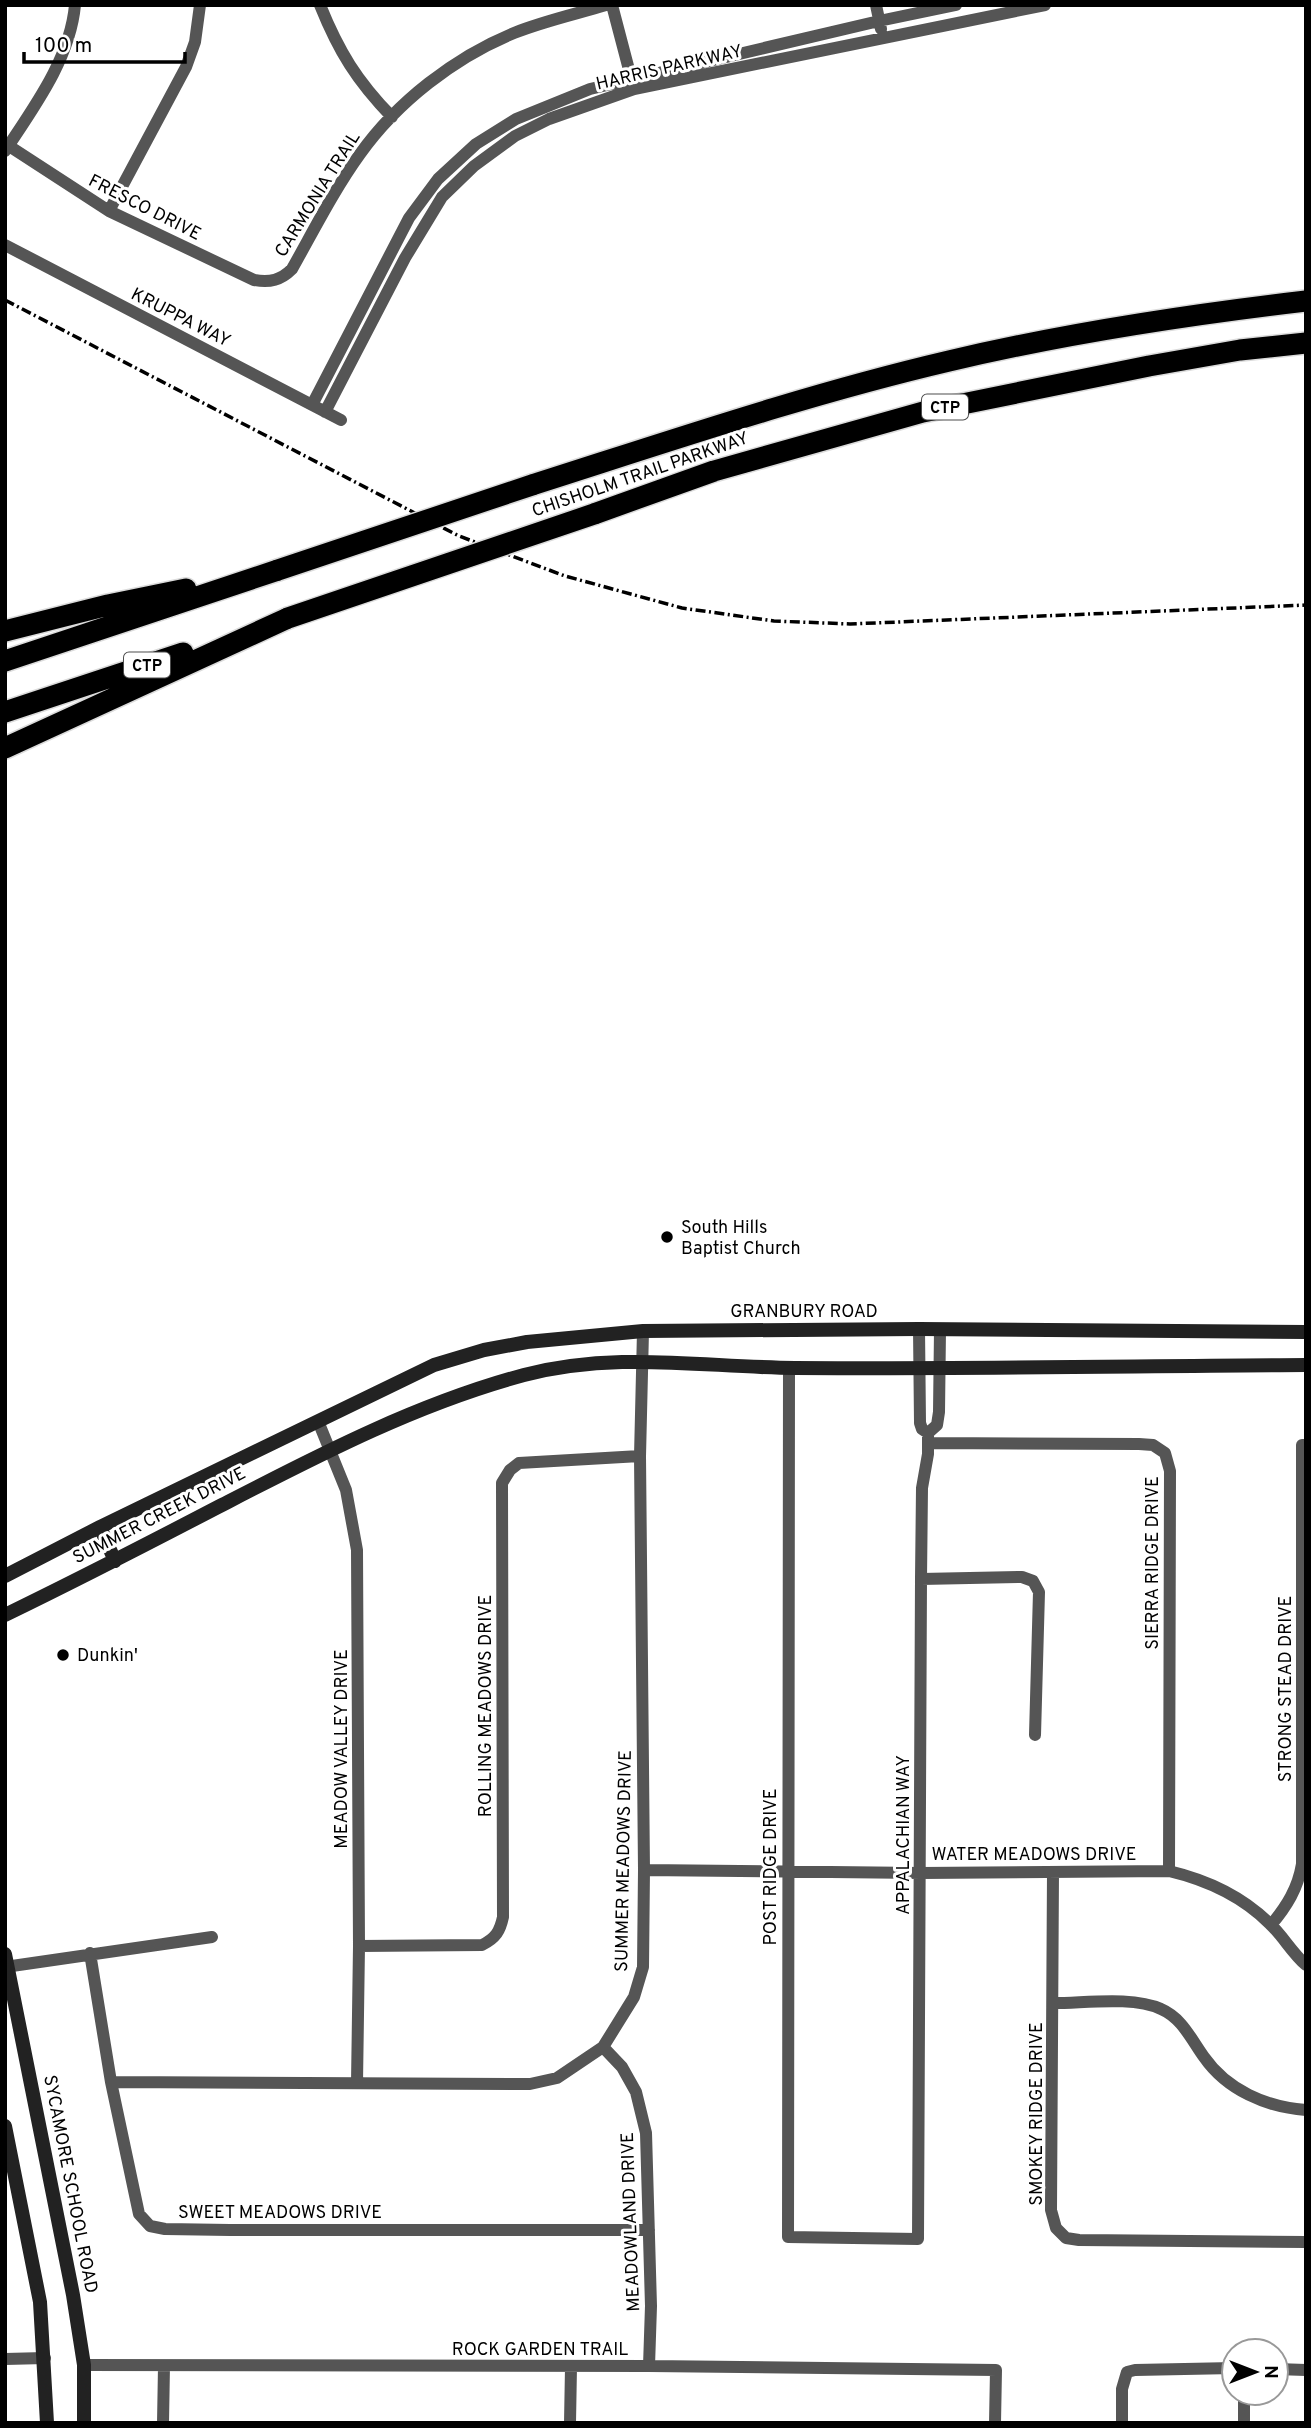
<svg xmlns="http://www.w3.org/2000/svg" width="1311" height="2428" font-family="Overpass,sans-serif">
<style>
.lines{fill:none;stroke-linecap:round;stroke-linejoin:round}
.motorway-casing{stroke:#dbdbdb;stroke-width:24}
.minor{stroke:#555;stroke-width:12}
.secondary{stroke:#222;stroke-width:14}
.motorway{stroke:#000;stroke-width:21}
.rail{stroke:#000;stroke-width:3.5;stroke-dasharray:10 3.5 2 3.5;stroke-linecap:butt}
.motorway-bridge-casing{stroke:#dbdbdb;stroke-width:24;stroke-linecap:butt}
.motorway-bridge{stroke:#000;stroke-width:21}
.poi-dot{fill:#000;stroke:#fff;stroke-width:2.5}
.labels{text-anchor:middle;stroke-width:6;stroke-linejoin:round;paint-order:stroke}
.shield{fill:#fff;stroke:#4c4c4c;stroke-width:2}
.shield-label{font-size:16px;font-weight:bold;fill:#000}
.street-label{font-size:18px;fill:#000;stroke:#fff}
.poi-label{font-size:18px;fill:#000;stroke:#fff;text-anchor:start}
</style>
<rect width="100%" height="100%" fill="#fff"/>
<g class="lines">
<g class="motorway-casing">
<path id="motorway" d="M532,485C670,441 808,394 949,361C1067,333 1186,315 1306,301
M594,514L714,471L923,412L1149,366L1240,350L1306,343
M5,631L108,605L186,589
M5,661L278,570
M5,712L183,653
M5,748L288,618"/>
</g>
<path class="minor" d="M320,5C339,52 357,81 392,117
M612,5L633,85
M876,5L881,29
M9,146L109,211L254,280C270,283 281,280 292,269C314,230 334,190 360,154C397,102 455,57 514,33C544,21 576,14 606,5
M5,151C34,107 70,59 75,5
M109,211L186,67L195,42L200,5
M5,245L341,420
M312,405L409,218L438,179L476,144L516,119L590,89L879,21L956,5
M325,412L405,258L442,197L474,166L515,136L549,119L634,89L1045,5
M789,1368L788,2237L918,2239L921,1579L922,1488L928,1454V1433L922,1429L920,1423L919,1329
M318,1421L346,1490L357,1550L359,1946L357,2083
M928,1433L937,1425L939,1412L940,1330
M928,1443L1139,1444L1153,1445L1165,1453L1170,1471L1169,1871
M921,1579L1022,1577L1033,1581L1039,1592L1035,1735
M644,1870L921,1873L1169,1871C1207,1880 1242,1896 1270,1924C1283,1936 1292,1953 1306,1965
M1053,1872L1051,2210L1056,2228L1066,2238L1079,2240L1306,2242
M1271,1925C1287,1906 1298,1888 1302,1864V1445H1306
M359,1946L482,1945C496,1938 500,1931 503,1917L502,1483L510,1470L519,1463L640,1456
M90,1953L111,2082L139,2214L150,2226L165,2229L230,2230H649
M5,1967L212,1937
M1054,2003C1085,2003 1133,1996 1161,2009C1182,2018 1191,2039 1204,2057C1227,2090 1266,2107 1306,2110
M603,2047L622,2067L636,2092L646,2133L651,2306L649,2366
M111,2082L530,2084L557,2078L603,2047L634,1997L643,1967L644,1870L640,1456L643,1331
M5,2359L45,2358
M84,2365L649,2366L996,2370L995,2423
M1276,2369L1306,2370
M1244,2393V2423
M163,2423L164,2366
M570,2423L571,2367
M1122,2423V2389L1127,2372L1135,2370L1234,2368"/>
<path class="secondary" d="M100,1527L115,1561
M5,1576L100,1527L434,1365L484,1350L527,1342L643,1331L919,1329L1306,1332
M5,1615C77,1580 147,1544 218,1507C317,1456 416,1404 524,1375C617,1351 701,1367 795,1368C965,1369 1135,1366 1306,1365
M5,1954L73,2295L84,2365V2423
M5,2126L40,2302L47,2423"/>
<use href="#motorway" class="motorway"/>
<path class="rail" d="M5,300L459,536L565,576L682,608L774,621L850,624L1306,605"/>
<g class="motorway-bridge-casing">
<path id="motorway-bridge" d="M278,570L532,485
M288,618L594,514"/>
</g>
<use href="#motorway-bridge" class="motorway-bridge"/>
</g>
<g class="poi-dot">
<circle cx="667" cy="1237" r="7"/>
<circle cx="63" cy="1655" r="7"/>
</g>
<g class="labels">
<g class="shield">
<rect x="922" y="394.5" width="46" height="25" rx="5"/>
<rect x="124" y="652.5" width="46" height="25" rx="5"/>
</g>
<g class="shield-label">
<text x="945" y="413">CTP</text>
<text x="147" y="671">CTP</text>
</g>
<g class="street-label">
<text transform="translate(669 67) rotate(-13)" y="6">HARRIS PARKWAY</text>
<text transform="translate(317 194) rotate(-58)" y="6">CARMONIA TRAIL</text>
<text transform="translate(145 207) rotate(27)" y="6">FRESCO DRIVE</text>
<text transform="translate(181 317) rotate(27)" y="6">KRUPPA WAY</text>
<text transform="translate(640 474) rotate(-19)" y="6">CHISHOLM TRAIL PARKWAY</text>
<text x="804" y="1317">GRANBURY ROAD</text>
<text transform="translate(159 1515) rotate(-27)" y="6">SUMMER CREEK DRIVE</text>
<text transform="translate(1152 1563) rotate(-90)" y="6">SIERRA RIDGE DRIVE</text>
<text transform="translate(1285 1689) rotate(-90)" y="6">STRONG STEAD DRIVE</text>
<text transform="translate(485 1706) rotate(-90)" y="6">ROLLING MEADOWS DRIVE</text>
<text transform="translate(341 1749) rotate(-90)" y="6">MEADOW VALLEY DRIVE</text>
<text transform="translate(903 1835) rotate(-90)" y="6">APPALACHIAN WAY</text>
<text x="1034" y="1860">WATER MEADOWS DRIVE</text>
<text transform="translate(623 1861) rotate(-89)" y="6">SUMMER MEADOWS DRIVE</text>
<text transform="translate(770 1867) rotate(-90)" y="6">POST RIDGE DRIVE</text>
<text transform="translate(1036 2114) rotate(-90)" y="6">SMOKEY RIDGE DRIVE</text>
<text transform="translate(71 2184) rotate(79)" y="6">SYCAMORE SCHOOL ROAD</text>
<text x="280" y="2218">SWEET MEADOWS DRIVE</text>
<text transform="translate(630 2222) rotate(-92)" y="6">MEADOWLAND DRIVE</text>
<text x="540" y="2355">ROCK GARDEN TRAIL</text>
</g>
<g class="poi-label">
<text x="681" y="1233">South Hills<tspan x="681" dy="21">Baptist Church</tspan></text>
<text x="77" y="1661">Dunkin'</text>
</g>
</g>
<rect width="1311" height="2428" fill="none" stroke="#000000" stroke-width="14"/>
<g transform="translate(1255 2372) rotate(90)"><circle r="33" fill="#ffffff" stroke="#999999" stroke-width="2"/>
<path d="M0-5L12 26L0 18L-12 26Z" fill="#000000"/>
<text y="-10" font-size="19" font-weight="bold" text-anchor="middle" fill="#000000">N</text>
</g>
<path d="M24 52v10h161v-10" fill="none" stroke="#000000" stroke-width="3.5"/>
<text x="35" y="52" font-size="21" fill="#000000" stroke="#ffffff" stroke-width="5" paint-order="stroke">100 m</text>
</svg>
